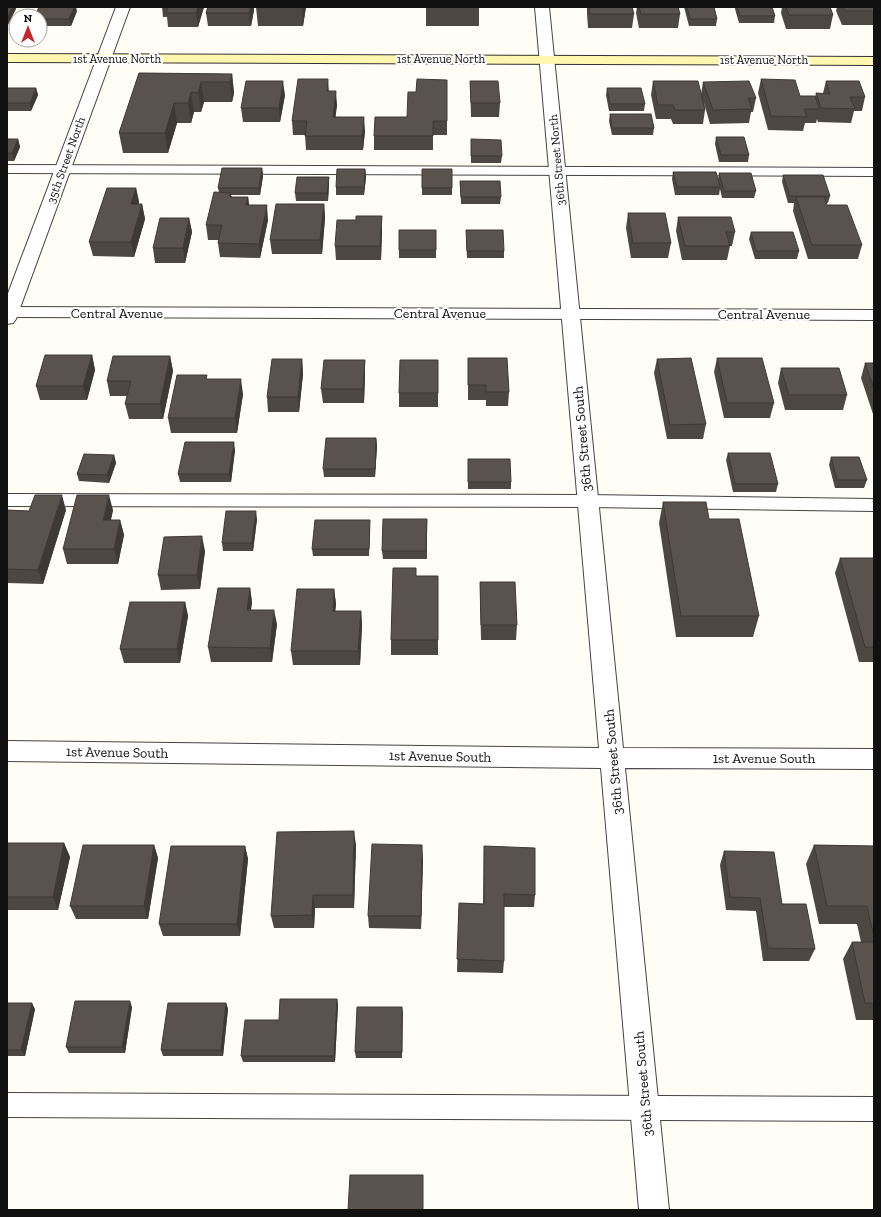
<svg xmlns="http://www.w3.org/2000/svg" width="881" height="1217" font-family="'Zilla Slab',serif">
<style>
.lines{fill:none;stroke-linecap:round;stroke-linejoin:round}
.service-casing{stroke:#444;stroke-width:2}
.minor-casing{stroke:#444;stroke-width:2}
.tertiary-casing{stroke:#444;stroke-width:2}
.secondary-casing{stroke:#333;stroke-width:2}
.service{fill:#fff;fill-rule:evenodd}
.minor{fill:#fff;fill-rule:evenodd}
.tertiary{fill:#fff;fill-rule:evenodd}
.secondary{fill:#fff6b0;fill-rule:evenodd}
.wall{fill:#4d4742}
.shaded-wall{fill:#3f3936}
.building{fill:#5a524d;stroke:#3f3936}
.labels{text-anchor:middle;stroke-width:4;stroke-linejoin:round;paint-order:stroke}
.far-street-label{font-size:12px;fill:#111;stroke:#fff}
.street-label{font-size:14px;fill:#111;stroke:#fff}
</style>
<rect width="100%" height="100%" fill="#fffdf5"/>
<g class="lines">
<g class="service-casing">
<path id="service" d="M7,165L874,168V176L7,173Z
M7,494L588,495L874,499V511L588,507L7,506Z
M7,1093L874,1097V1121L7,1117Z"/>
</g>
<g class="minor-casing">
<path id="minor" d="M116,7H130L16,319L13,323L7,324V296Z
M535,7H549L623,748L874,749V769L625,768L669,1210H639L601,768L7,761V741L599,748Z"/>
</g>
<g class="tertiary-casing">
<path id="tertiary" d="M7,307L874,310V320L7,317Z"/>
</g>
<g class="secondary-casing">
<path id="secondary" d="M7,54L874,57V65L7,62Z"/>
</g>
<use href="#service" class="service"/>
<use href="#minor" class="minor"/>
<use href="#tertiary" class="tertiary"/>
<use href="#secondary" class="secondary"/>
</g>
<path class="wall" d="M162,7H204L198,27H168L167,17H163Z
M256,7H306L303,26H258Z
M426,7H479V26H426Z
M587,7H632L634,14L632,28H588L587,14Z
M637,7H678L680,14L678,28H639L636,13Z
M684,7H714L717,19L716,26H689Z
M735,7H772L775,16L774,23H739L735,9Z
M782,7H830L833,15L830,29H786L781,13Z
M837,7H874V25H842L836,11Z
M254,10L251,26H208L206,13Z
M77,11L71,26H40V16Z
M139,73L232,74L234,93L232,102H204L201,112H194L191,123H177L168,153H123L119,133Z
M761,79L800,96L815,97L816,93H823L826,81L865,97L862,111H854L851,123L818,122L817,119L816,123H805L803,131L768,130L758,93Z
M447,80V135H433V150H374V136L407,117L416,92Z
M470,81L500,103L499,117H471Z
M653,81L701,94L703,82L756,98L753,112H751L749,123L710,124L704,103L705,110L703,124H673L671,119H656L651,95Z
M7,88H36L38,95L31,111H7Z
M607,88L645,104L644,111H609L606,95Z
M329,91L337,105L335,117L365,131L363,150H306L305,135H293L292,121Z
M285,95L280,122H243L241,108Z
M610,114L654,128L653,135H612L609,121Z
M716,137L749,155L748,162H719L715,144Z
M7,139H18L20,147L14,161H7Z
M471,139L502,156L501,163H471Z
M262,168L263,176L260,195H231L232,197H248L249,205L268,220L260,258L220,257L218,243L219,240H208L206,225L219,192L218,188Z
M365,169L366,177L364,195H336V187Z
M422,169H452V195H422Z
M673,172L718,179L719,173L756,191L754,198H722L720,189L719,195H675L672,179Z
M783,175L830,196L828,203H826L827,205L862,245L858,259H808L793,211L794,203H788L782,182Z
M329,177V184L328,201H296L295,193Z
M460,181L501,197L500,204H461Z
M136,188L139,202V204H142L145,219L134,257L93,256L89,242Z
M324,204L325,218L322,254H272L270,240Z
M628,213L671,243L668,258H631L626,228Z
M678,217L735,232L732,246H730L727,260H682L676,231Z
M189,218L192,232L185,263H155L153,248Z
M382,230L381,260H336L335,246Z
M436,230V258H399V250Z
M751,232L799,251L797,259H755L749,239Z
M466,238L504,251V258H467Z
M92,355L95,370L87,400H40L36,386Z
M170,356L173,371L163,419H129L125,404L127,396H110L107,381Z
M468,358L509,392L508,406H486V400H468Z
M717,358L774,403L770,418H724L714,372Z
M302,359L303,374L299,412H268L267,397Z
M657,359L706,424L703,439H667L654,373Z
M365,360V375L364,403H323L321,389Z
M438,360V407H399V393Z
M865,363H874V414H873L861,378Z
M781,368L847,395L843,410H785L778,383Z
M208,379L243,394L237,433H171L168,418Z
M376,438L377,446L375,477H324L323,469Z
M235,450L231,482H180L178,474Z
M728,453L778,484L776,492H733L726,460Z
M114,455L116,463L109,483L79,481L77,474Z
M831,457L867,480L864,488H835L829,465Z
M468,459L511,482V489H468Z
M663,502L759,616L753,637H676L659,523Z
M7,510L29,511L66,510L43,584L7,583Z
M113,510L111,520H120L124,535L118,564H67L63,549Z
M257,519L253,551H223L222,543Z
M427,519V559H383L382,551Z
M370,528L369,556H313L312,549Z
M205,551L200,589L161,590L158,575Z
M840,558H874V662H859L835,573Z
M438,576V655H391V640Z
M480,582L517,625L516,640H481L480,596Z
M250,588L252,602L251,610L277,624L272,662H211L208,647Z
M334,589L336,604L335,611H361L362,625L360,665H293L291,651Z
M185,602L188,616L180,663H124L120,649Z
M7,843H64L70,857L58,910H7Z
M154,845L158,858L148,919H76L70,906Z
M356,845L354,908H315L314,928H274L271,916Z
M814,845L874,846V1020H856L843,959L852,942H861L857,924H819L806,864Z
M245,846L248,859L240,936H163L159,924Z
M484,846L535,895L534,907H504V961L503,973L457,972L459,903L483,904Z
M724,851L782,904L815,949L809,961H763L756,911L726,910L720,865Z
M423,858L421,929L369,928L368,916Z
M337,999L338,1005L335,1062H243L241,1056L279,1020Z
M7,1003L35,1009L25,1056H7Z
M226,1003L228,1009L223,1056H163L161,1050Z
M132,1007L125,1053H69L66,1047Z
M402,1007V1058H356L355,1052Z"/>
<path class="shaded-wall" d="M12,7H16V9L8,25L7,17Z
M74,7H76L77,11L71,26L69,19Z
M198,7H204L198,27L196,13Z
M251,7H254V10L251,26L249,13Z
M302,7H306L303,26Z
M232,74L234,93L232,102L230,82Z
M328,79L329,93L327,91Z
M283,81L285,95L280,122L279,108Z
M201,82L204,102L201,112L198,93Z
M36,88L38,95L31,111L30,103Z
M336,91L337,105L334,131L333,117Z
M191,92L194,112L191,123L188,103Z
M174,103L177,123L168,153L165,133Z
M364,117L365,131L363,150L362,136Z
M18,139L20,147L14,161L12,153Z
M262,168L263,176L260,195L259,188Z
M365,169L366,177L364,195V187Z
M329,177V184L328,201L327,193Z
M136,188L139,202L134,219L131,204Z
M248,197L250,212L246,205Z
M142,204L145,219L134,257L131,242Z
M324,204L325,218L322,254L320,240Z
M267,205L268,220L260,258L259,244Z
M382,216V230L381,260L380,246Z
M189,218L192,232L185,263L183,248Z
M92,355L95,370L87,400L83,386Z
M170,356L173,371L163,419L160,404Z
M302,359L303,374L299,412L298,397Z
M365,360V375L364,403L363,389Z
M241,379L243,394L237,433L235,418Z
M376,438L377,446L375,477V469Z
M234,442L235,450L231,482L229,474Z
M114,455L116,463L109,483L107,475Z
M62,495L66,510L43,584L38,570Z
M109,495L113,510L107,535L103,520Z
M256,511L257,519L253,551L252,543Z
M120,520L124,535L118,564L114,549Z
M202,536L205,551L200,589L197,575Z
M250,588L252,602L249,624L247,610Z
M334,589L336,604L334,625L333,611Z
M185,602L188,616L180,663L177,649Z
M274,610L277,624L272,662L270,648Z
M361,611L362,625L360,665L358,651Z
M354,831L356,845L354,908L353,895Z
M64,843L70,857L58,910L53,897Z
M154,845L158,858L148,919L144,906Z
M422,845L423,858L421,929V916Z
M245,846L248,859L240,936L237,924Z
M313,895L315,908L314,928L312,915Z
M337,999L338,1005L335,1062L334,1056Z
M130,1001L132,1007L125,1053L122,1047Z
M32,1003L35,1009L25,1056L21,1050Z
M226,1003L228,1009L223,1056L221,1050Z
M402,1007L403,1013L402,1058Z"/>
<path class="building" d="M7,7H12L7,17Z
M39,7H74L69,19H40V16H35Z
M168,7H198L196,13H166Z
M208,7H251L249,13H206Z
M589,7H632L634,14H590Z
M639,7H678L680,14H641Z
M687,7H714L717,19H690Z
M737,7H772L775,16H740Z
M786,7H830L833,15H789Z
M843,7H874V11H846Z
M139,73L232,74L230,82H201L198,93L191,92L188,103H174L165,133H119Z
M298,79H328L327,91H336L333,117H364L362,136H305L307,121H292Z
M417,79L447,80V121H433V136H374L375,117H407L408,92H416Z
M761,79L795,80L800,96H815L819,109H804L807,117L771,116Z
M246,81H283L279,108H241Z
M470,81H498L500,103H471Z
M653,81H698L705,110H675L673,105H658Z
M749,81L756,98H748L752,109L713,110L703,82Z
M826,81H859L865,97H850L855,109L821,108L816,93L830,94Z
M7,88H36L30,103H7Z
M607,88H641L645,104H610Z
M610,114H651L654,128H612Z
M716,137H744L749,155H721Z
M7,139H18L12,153H7Z
M471,139L501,140L502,156H471Z
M222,168H262L259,188H218Z
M337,169H365L364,187H336Z
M422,169H452V188H422Z
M673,172H716L720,187H677Z
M719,173H751L756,191H724Z
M783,175H823L830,196H790Z
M297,177H329L327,193H295Z
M460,181H500L501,197H461Z
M107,188H136L131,204H142L131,242H89Z
M214,192L231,193L230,197H248L246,205H267L259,244L218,243L222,225H206Z
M796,197H824L827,205H847L862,245H812Z
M276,204H324L320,240H270Z
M628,213H665L671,243H633Z
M356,216H382L380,246H335L337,220H356Z
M678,217H731L735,232H726L730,246H685Z
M160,218H189L183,248H153Z
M399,230H436V250H399Z
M466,230H503L504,251H467Z
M751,232H793L799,251H756Z
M45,355H92L83,386H36Z
M113,356H170L160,404H125L131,381H107Z
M468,358H507L509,392H486V385H468Z
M691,358L706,424L670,425L657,359Z
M717,358H762L774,403H727Z
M272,359H302L298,397H267Z
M324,360H365L363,389H321Z
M400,360H438V393H399Z
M865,363H874V389Z
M781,368H839L847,395H789Z
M177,375H207L206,379H241L235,418H168Z
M326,438H376L375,469H323Z
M185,442H234L229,474H178Z
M728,453H770L778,484H735Z
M84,454L114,455L107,475L77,474Z
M831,457H859L867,480H837Z
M468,459H510L511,482H468Z
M35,495H62L38,570L7,569V510L29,511Z
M77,495H109L103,520H120L114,549H63Z
M663,502H706L709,519H739L759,616H681Z
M226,511H256L252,543H222Z
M383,519H427L426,551H382Z
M315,520H370L369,549H312Z
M202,536L197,575H158L164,537Z
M840,558H874V647H865Z
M393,568H416V576H438V640H391Z
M480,582H515L517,625H481Z
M218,588H250L247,610H274L270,648L208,647Z
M297,589H334L333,611H361L358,651H291Z
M130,602H185L177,649H120Z
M354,831L353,895H313L312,915L271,916L277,832Z
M7,843H64L53,897H7Z
M372,844L422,845L421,916H368Z
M83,845H154L144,906H70Z
M814,845L874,846V937L867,906H827Z
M171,846H245L237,924H159Z
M484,846L535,848V895L504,894V961L457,959L459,903L484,904Z
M724,851L774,852L782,904H806L815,949L768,948L760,898L730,897Z
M852,942H874V1003H865Z
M280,999H337L334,1056H241L245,1020H279Z
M75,1001H130L122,1047H66Z
M7,1003H32L21,1050H7Z
M168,1003H226L221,1050H161Z
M357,1007H402V1052H355Z
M350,1175H423V1210H348Z"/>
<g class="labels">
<g class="far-street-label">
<text x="117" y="63">1st Avenue North</text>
<text x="441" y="63">1st Avenue North</text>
<text x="764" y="64">1st Avenue North</text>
<text transform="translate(66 160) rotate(-70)" y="4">35th Street North</text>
<text transform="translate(557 160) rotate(-95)" y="4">36th Street North</text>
</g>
<g class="street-label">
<text x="117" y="318">Central Avenue</text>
<text x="440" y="318">Central Avenue</text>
<text x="764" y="319">Central Avenue</text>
<text transform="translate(582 439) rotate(-95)" y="5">36th Street South</text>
<text transform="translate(117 752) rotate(1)" y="5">1st Avenue South</text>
<text transform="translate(440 756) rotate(1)" y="5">1st Avenue South</text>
<text x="764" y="763">1st Avenue South</text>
<text transform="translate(613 762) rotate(-95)" y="5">36th Street South</text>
<text transform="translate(643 1084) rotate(-95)" y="5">36th Street South</text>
</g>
</g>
<rect width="881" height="1217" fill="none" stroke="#111111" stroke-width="16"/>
<g transform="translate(28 28)"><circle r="19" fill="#ffffff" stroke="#a0a0a0"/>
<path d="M0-3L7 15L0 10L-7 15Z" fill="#c4262e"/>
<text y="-6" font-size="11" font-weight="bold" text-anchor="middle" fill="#111111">N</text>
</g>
</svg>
